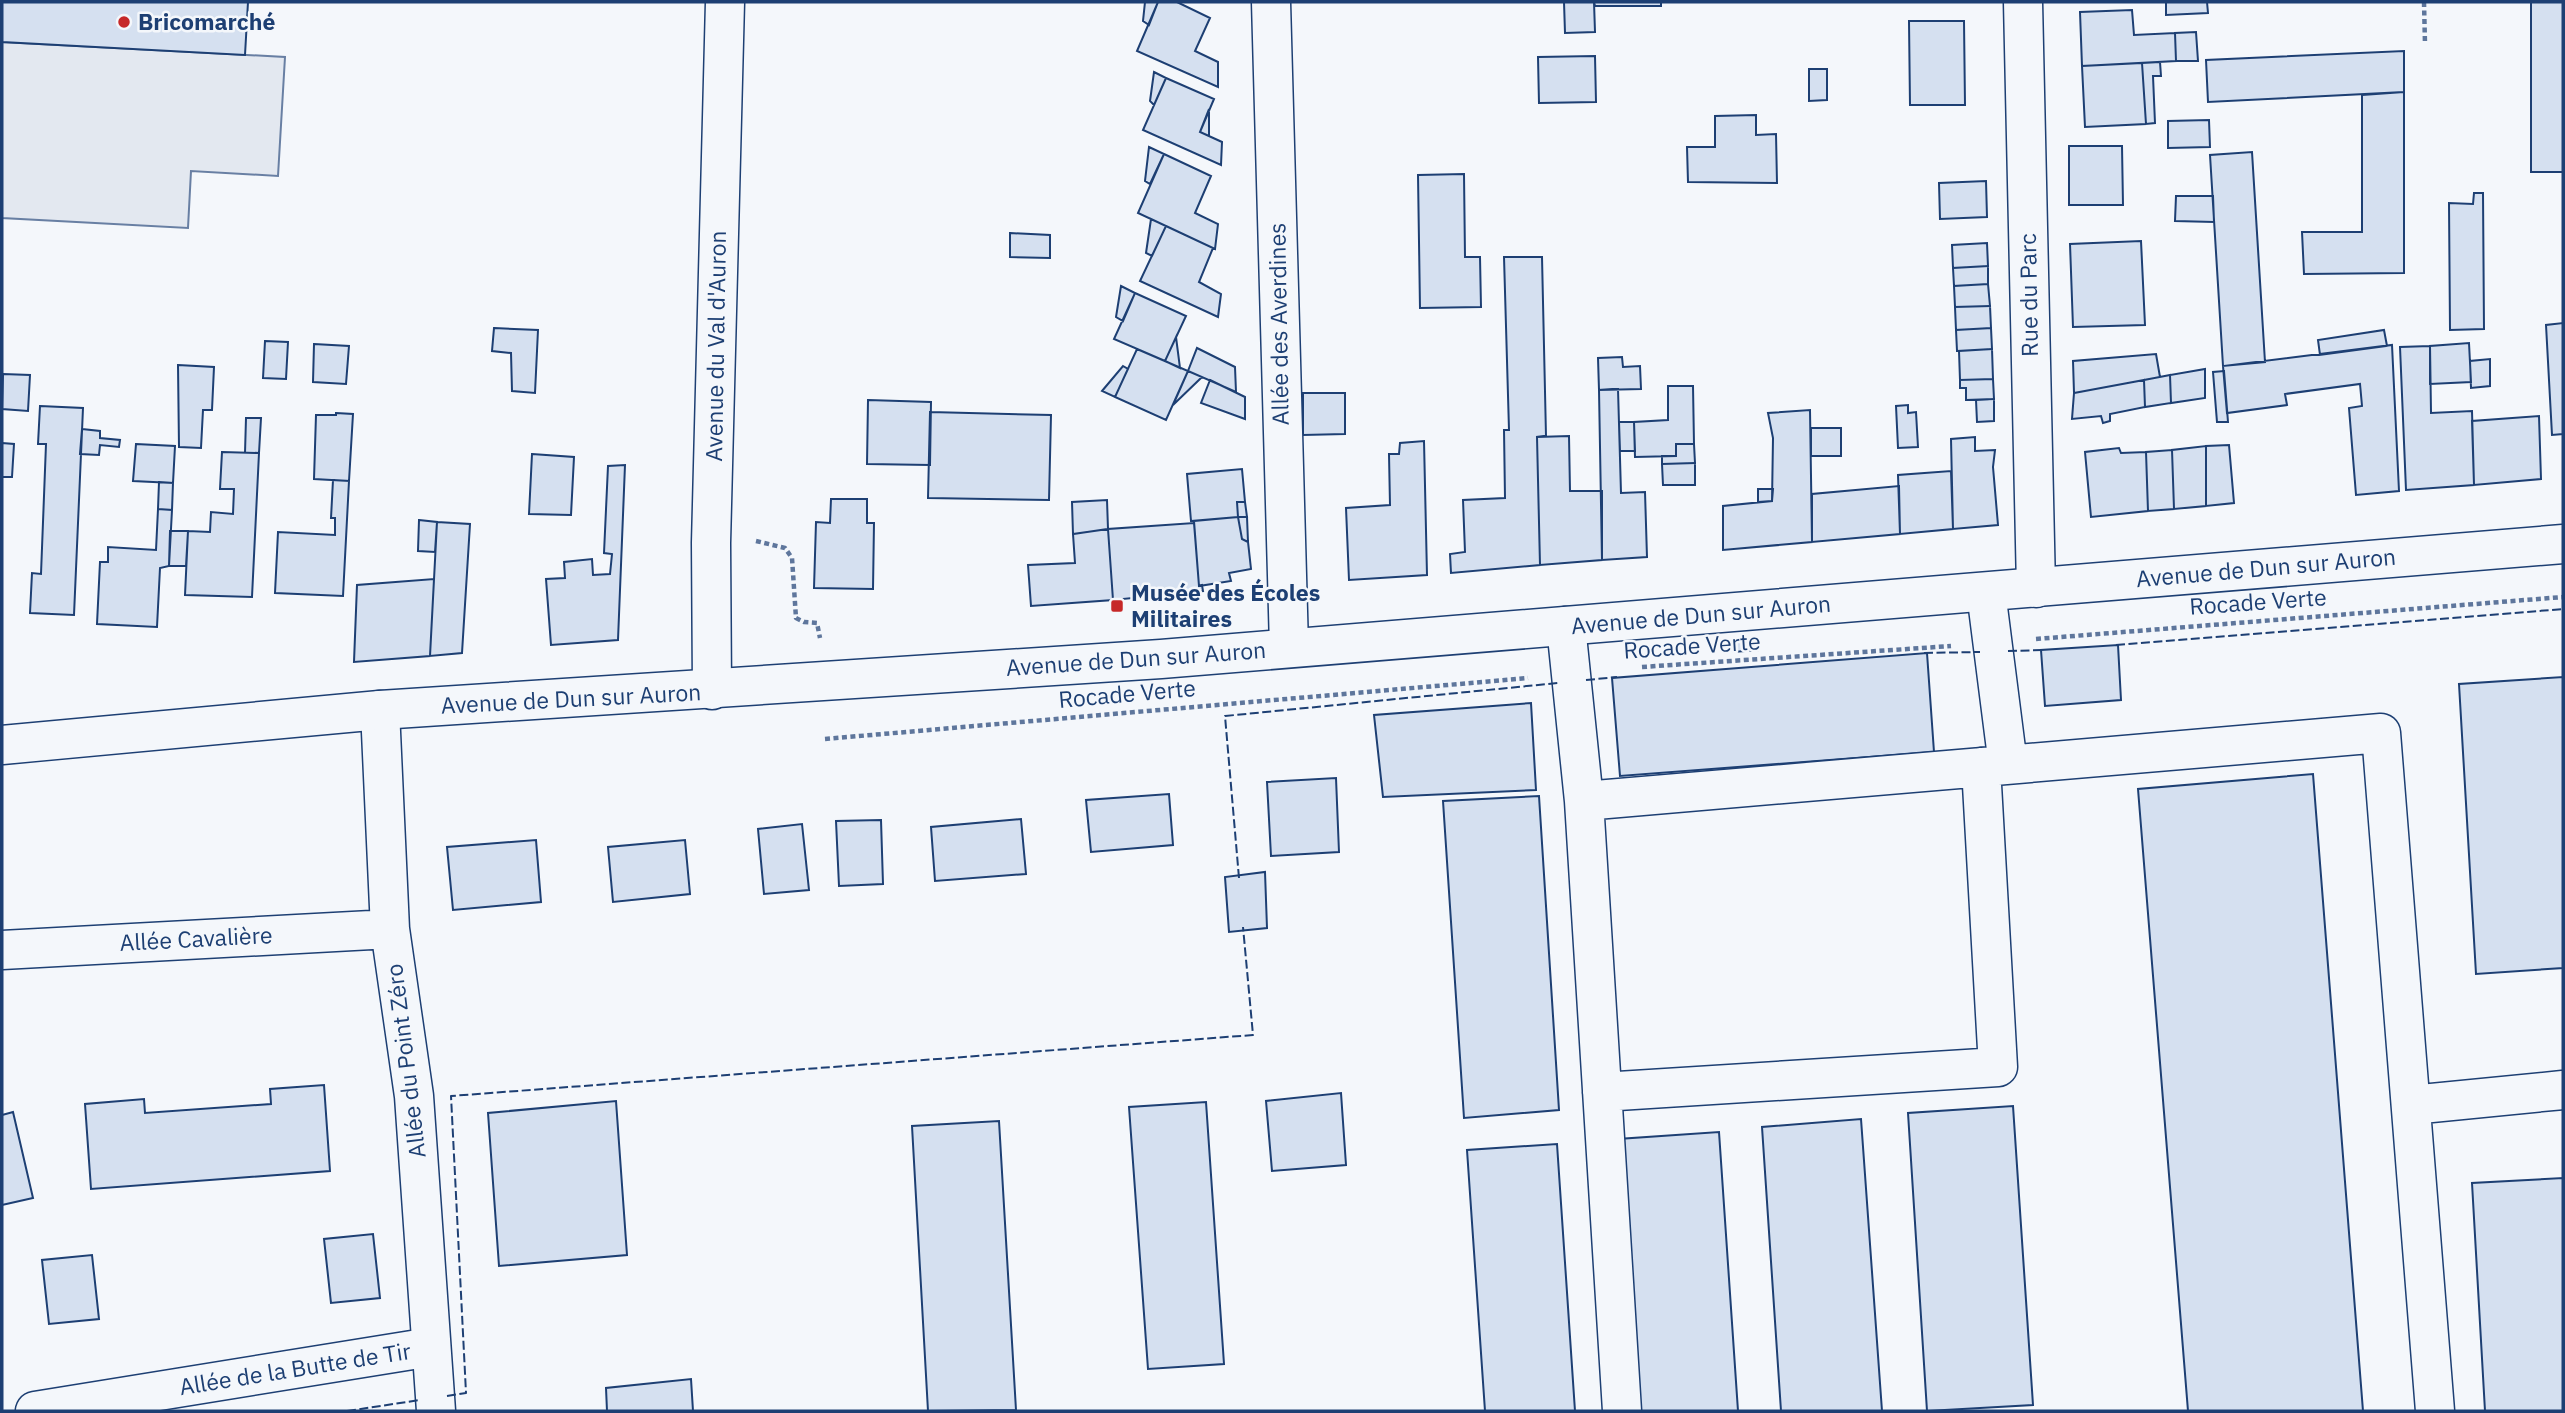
<svg xmlns="http://www.w3.org/2000/svg" width="2565" height="1413" font-family="'IBM Plex Sans',sans-serif">
<style>
.parking{fill:#e3e8f0;stroke:#687fa3;stroke-width:2}
.building{fill:#d5e0f0;stroke:#1d3f73;stroke-width:2}
.lines{fill:none;stroke-linecap:round;stroke-linejoin:round}
.minor-casing{stroke:#1d3f73;stroke-width:41}
.major-casing{stroke:#1d3f73;stroke-width:41}
.path{stroke:#5e769c;stroke-width:4.5;stroke-dasharray:5 3.5;stroke-linecap:butt}
.minor{stroke:#f4f7fb;stroke-width:38}
.major{stroke:#f4f7fb;stroke-width:38}
.fence{stroke:#1d3f73;stroke-width:2;stroke-dasharray:9 3.5;stroke-linecap:butt}
.poi-dot{fill:#c62828;stroke:#f4f7fb;stroke-width:2.5}
.labels{text-anchor:middle;stroke-width:5;stroke-linejoin:round;paint-order:stroke}
.poi-label{font-size:23px;font-weight:bold;fill:#1d3f73;stroke:#f4f7fb;text-anchor:start}
.street-label{font-size:23px;fill:#1d3f73;stroke:#f4f7fb}
</style>
<rect width="100%" height="100%" fill="#f4f7fb"/>
<path class="parking" d="M2,42L285,57L278,176L191,171L188,228L2,218Z"/>
<path class="building" d="M2,2H248L245,55L2,42Z
M1145,2H1158L1149,25L1143,21Z
M1158,2H1177L1210,18L1195,51L1218,62V87L1137,51Z
M1564,2H1594L1595,32L1565,33Z
M1594,2H1661V6H1595Z
M2166,2H2207L2208,13L2166,15Z
M2531,2H2563V172H2531Z
M2132,10L2134,35L2175,33L2176,61L2082,66L2080,12Z
M1909,21H1964L1965,105H1910Z
M2196,32L2198,61H2176L2175,33Z
M2404,51V92L2208,102L2206,60Z
M1595,56L1596,102L1539,103L1538,57Z
M2160,62L2161,76H2153L2155,123L2146,124L2142,63Z
M2142,63L2146,124L2085,127L2082,66Z
M1809,69H1827V100L1809,101Z
M1154,72L1166,78L1154,105L1150,101Z
M1166,78L1214,99L1200,132L1222,142L1221,165L1143,130Z
M2404,92V273L2304,274L2302,232H2362V95Z
M1209,109V136L1200,132Z
M1756,115V135L1776,134L1777,183L1688,182L1687,147H1715V116Z
M2209,120L2210,147L2168,148V121Z
M2069,146H2122L2123,205H2069Z
M1149,147L1164,154L1150,184L1145,181Z
M2252,152L2265,362L2223,366L2210,155Z
M1164,154L1211,176L1195,213L1218,224L1215,249L1138,213Z
M1464,174L1465,257H1480L1481,307L1420,308L1418,175Z
M1986,181L1987,217L1940,219L1939,183Z
M2474,193H2483L2484,329L2450,330L2449,203L2473,204Z
M2176,196H2213L2214,222L2175,221Z
M1151,219L1166,226L1152,256L1146,253Z
M1166,226L1213,248L1199,282L1221,294L1218,317L1140,281Z
M1010,233L1050,235V258L1010,257Z
M2141,241L2145,325L2073,327L2070,244Z
M1987,243L1988,266L1953,268L1952,245Z
M1504,257H1542L1546,436L1537,437L1540,565L1451,573L1450,554L1465,552L1463,500L1505,498L1504,430H1509Z
M1988,266V284L1954,286L1953,268Z
M1988,284L1990,306L1955,307L1954,286Z
M1121,286L1135,293L1123,321L1116,317Z
M1135,293L1186,316L1165,361L1114,339Z
M1990,306L1991,328L1956,330L1955,307Z
M2563,323V434L2552,435L2546,325Z
M494,328L538,330L535,393L512,391L511,353L492,351Z
M1991,328L1992,349L1957,351L1956,330Z
M2384,330L2387,346L2320,355L2318,340Z
M1176,337L1180,368L1165,361Z
M265,341L288,342L286,379L263,378Z
M2469,343L2471,382L2430,384V346Z
M314,344L349,346L346,384L313,382Z
M2392,345L2399,491L2356,495L2349,408L2362,406L2360,384L2285,394L2287,405L2227,413L2223,366Z
M2430,346L2431,413L2472,411L2474,485L2406,490L2400,347Z
M1197,348L1235,367L1236,392L1188,371Z
M1137,349L1188,371L1166,420L1115,397Z
M1992,349L1993,379L1960,380L1959,351Z
M2156,354L2160,377L2074,393L2073,361Z
M1622,357L1623,367L1640,366L1641,389L1599,390L1598,358Z
M2490,359V386L2471,388L2470,361Z
M178,365L214,367L212,410H203L201,448L179,447Z
M1123,366L1128,369L1115,397L1102,391Z
M2205,369V398L2171,403L2170,375Z
M1188,371L1202,377L1173,405Z
M2224,371L2228,422H2217L2213,372Z
M3,374L30,375L28,411L2,409Z
M2170,375L2171,403L2145,407L2144,380Z
M1993,379L1994,399L1966,400V388H1960V380Z
M1210,380L1245,397V419L1201,403Z
M2144,380L2145,407L2110,414V421L2103,423L2101,416L2072,419L2074,393Z
M1668,386H1693L1694,444H1676V456L1635,457L1634,422L1668,420Z
M1618,389L1621,493L1645,492L1647,557L1602,560L1599,390Z
M1303,393H1345V434L1303,435Z
M1994,399V421L1977,422L1976,400Z
M868,400L931,402L930,465L867,464Z
M1908,405V413L1916,412L1918,447L1898,448L1896,406Z
M40,406L83,408L74,615L30,613L32,573L41,574L46,444H38Z
M1810,410L1812,542L1723,550V506L1772,501L1773,438L1768,413Z
M930,412L1051,415L1049,500L928,498Z
M336,413L353,414L349,481L314,479L316,415H336Z
M2539,416L2541,479L2474,485L2472,421Z
M246,418H261L259,453H245Z
M1619,422H1634L1635,451H1620Z
M1811,428H1841V456H1811Z
M82,429L100,431V438L120,440L119,447L100,445L99,455L80,454Z
M1569,436L1570,491H1602V560L1540,565L1537,437Z
M1975,437V451L1995,450L1993,467L1998,525L1953,529L1951,439Z
M1424,441L1427,575L1349,580L1346,508L1390,505L1389,454H1399L1400,443Z
M2,443L14,444L12,477H2Z
M136,444L175,446L173,483L133,481Z
M1676,444H1694L1695,463L1662,464V456H1676Z
M2229,445L2234,503L2206,506V446Z
M2206,446V506L2174,509L2172,450Z
M2119,448L2121,453L2146,452L2148,511L2091,517L2085,452Z
M2172,450L2174,509L2148,511L2146,452Z
M222,452L259,453L252,597L185,595L188,531L210,532L211,512L233,514L234,489H220Z
M532,454L574,457L571,515L529,514Z
M1695,463V485H1663L1662,464Z
M625,465L618,640L551,645L546,579L565,578L564,562L592,559L593,575L610,574L612,554L604,553L608,466Z
M1242,469L1245,502H1237L1238,517L1191,521L1187,474Z
M1951,471L1953,529L1900,534L1898,475Z
M333,480L349,481L343,596L275,593L278,532L335,535V518H331Z
M159,482L173,483L172,510L158,509Z
M1899,486L1900,534L1812,542V494Z
M1758,489H1773L1772,501L1758,502Z
M831,499H867V523H874L873,589L814,588L816,522L830,523Z
M1107,500L1108,529L1073,534L1072,502Z
M1237,502H1245L1247,517H1238Z
M158,509L172,510L169,566L160,568L157,627L97,624L100,562H108V547L156,550Z
M1238,517L1242,539L1248,542L1251,569L1229,573L1231,581L1199,586L1194,521Z
M1238,517H1247L1248,542L1242,539Z
M419,520L437,522L435,552L418,551Z
M437,522L470,524L462,653L430,656Z
M1194,523L1199,586L1202,585L1203,591L1113,600L1108,529Z
M1108,529L1113,600L1031,606L1028,565L1075,563L1073,534Z
M170,531H188L186,566H169Z
M434,579L430,656L354,662L357,585Z
M1757,640L1758,650L1733,652L1732,642Z
M2118,645L2121,700L2045,706L2041,650Z
M1927,653L1934,752L1620,776L1612,678Z
M2563,677V968L2476,974L2459,684Z
M1531,703L1536,790L1383,797L1374,715Z
M2313,774L2363,1411H2188L2138,789Z
M1336,778L1339,852L1271,856L1267,782Z
M1169,794L1173,845L1091,852L1086,800Z
M1539,796L1559,1110L1464,1118L1443,801Z
M1021,819L1026,874L935,881L931,827Z
M881,820L883,884L839,886L836,821Z
M802,824L809,890L764,894L758,829Z
M536,840L541,902L453,910L447,847Z
M685,840L690,894L613,902L608,847Z
M1265,872L1267,928L1229,932L1225,877Z
M324,1085L330,1171L91,1189L85,1104L144,1099L145,1113L271,1104L270,1089Z
M1341,1093L1346,1165L1272,1171L1266,1101Z
M616,1101L627,1255L499,1266L488,1113Z
M1206,1102L1224,1364L1148,1369L1129,1107Z
M2013,1106L2033,1405L1927,1411L1908,1113Z
M13,1112L33,1198L2,1205V1115Z
M1861,1119L1882,1411H1781L1762,1127Z
M999,1121L1016,1410L928,1411L912,1126Z
M1719,1132L1738,1411H1636L1618,1139Z
M1557,1144L1575,1411H1485L1467,1150Z
M2563,1178V1411H2485L2472,1183Z
M373,1234L380,1298L331,1303L324,1239Z
M92,1255L99,1319L49,1324L42,1260Z
M691,1379L693,1411H607L606,1388Z"/>
<g class="lines">
<g class="minor-casing">
<path id="minor" d="M1271,2L1289,647
M2023,2L2036,588
M1986,592L2008,765
M1566,626L1584,801L2381,733L2435,1411
M712,690L711,543L725,2
M380,710L390,929L414,1096L436,1411
M1584,801L1622,1411
M2,950L390,929
M1602,1092L1998,1067L1981,767
M2411,1105L2563,1090
M35,1411L431,1347"/>
</g>
<g class="major-casing">
<path id="major" d="M2,745L380,710L1161,659L2563,544"/>
</g>
<path class="path" d="M2424,2L2425,44
M756,541L785,548L792,558L796,618L804,622L817,623L820,638
M2036,639L2563,597
M1642,667L1951,646
M825,739L1528,678"/>
<use href="#minor" class="minor"/>
<use href="#major" class="major"/>
<path class="fence" d="M2116,645L2563,609
M2008,651L2043,650
M1924,653L1980,652
M1586,680L1617,677
M1239,878L1225,716L1558,683
M447,1396L466,1393L451,1096L1253,1035L1243,927
M347,1411L420,1400"/>
</g>
<g class="poi-dot">
<circle cx="124" cy="22" r="7"/>
<rect x="1110" y="599" width="14" height="14" rx="3.5"/>
</g>
<g class="labels">
<g class="poi-label">
<text x="138" y="30">Bricomarché</text>
<text x="1131" y="601">Musée des Écoles<tspan x="1131" dy="26">Militaires</tspan></text>
</g>
<g class="street-label">
<text transform="translate(2029 295) rotate(-91)" y="8">Rue du Parc</text>
<text transform="translate(1279 324) rotate(-91)" y="8">Allée des Averdines</text>
<text transform="translate(716 346) rotate(-89)" y="8">Avenue du Val d'Auron</text>
<text transform="translate(2266 568) rotate(-5)" y="8">Avenue de Dun sur Auron</text>
<text transform="translate(2258 602) rotate(-4)" y="8">Rocade Verte</text>
<text transform="translate(1701 615) rotate(-5)" y="8">Avenue de Dun sur Auron</text>
<text transform="translate(1692 646) rotate(-4)" y="8">Rocade Verte</text>
<text transform="translate(1136 659) rotate(-4)" y="8">Avenue de Dun sur Auron</text>
<text transform="translate(1127 694) rotate(-5)" y="8">Rocade Verte</text>
<text transform="translate(571 699) rotate(-3)" y="8">Avenue de Dun sur Auron</text>
<text transform="translate(196 939) rotate(-3)" y="8">Allée Cavalière</text>
<text transform="translate(406 1061) rotate(-97)" y="8">Allée du Point Zéro</text>
<text transform="translate(295 1369) rotate(-9)" y="8">Allée de la Butte de Tir</text>
</g>
</g>
<rect width="2565" height="1413" fill="none" stroke="#1d3f73" stroke-width="7"/>
</svg>
